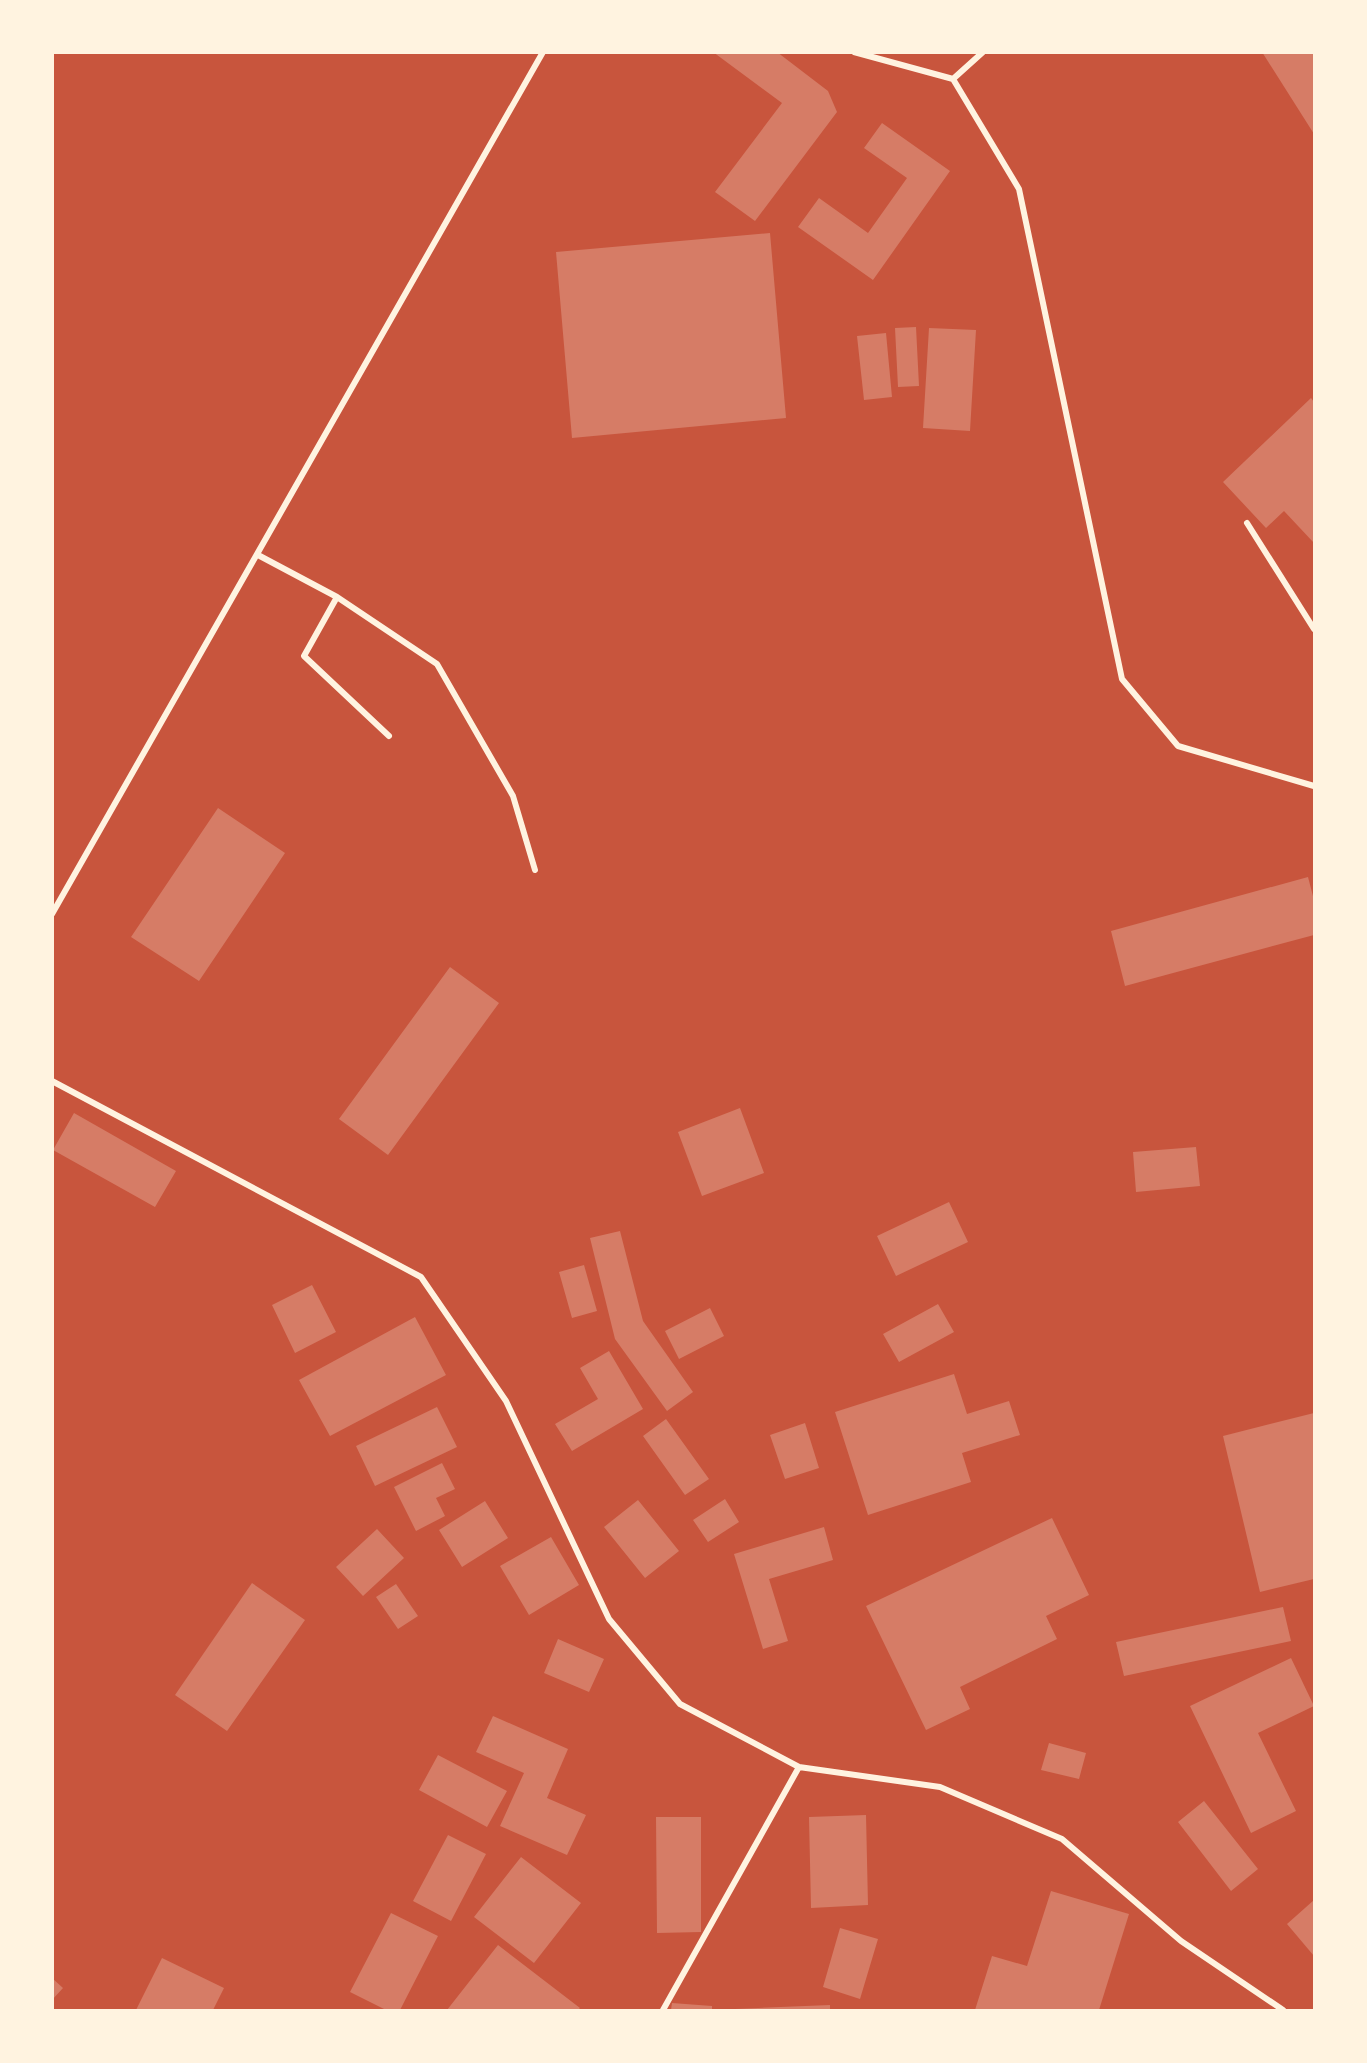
<svg xmlns="http://www.w3.org/2000/svg" width="1367" height="2063" font-family="Mulish,sans-serif">
<style>
.building{fill:#d67c66}
.lines{fill:none;stroke-linecap:round;stroke-linejoin:round}
.minor{stroke:#fff3e0;stroke-width:6}
</style>
<rect width="100%" height="100%" fill="#c8553d"/>
<path class="building" d="M713,52H777L828,91L837,112L755,221L715,192L782,103Z
M1262,52H1314V134Z
M882,123L950,171L873,280L798,227L819,198L868,233L907,178L864,148Z
M770,233L786,418L572,438L556,252Z
M916,327L919,386L898,387L895,328Z
M929,328L976,330L970,431L923,428Z
M886,333L892,397L864,400L857,336Z
M1311,398L1314,402V543L1284,511L1266,528L1223,482Z
M218,808L285,853L199,981L131,937Z
M1308,877L1314,900V935L1125,986L1111,931Z
M450,967L499,1003L388,1155L339,1119Z
M740,1108L764,1173L702,1196L678,1132Z
M74,1113L176,1171L155,1207L53,1150Z
M1196,1147L1200,1186L1136,1192L1133,1152Z
M949,1202L968,1242L896,1276L877,1236Z
M620,1231L643,1321L693,1392L667,1411L615,1339L590,1238Z
M584,1265L597,1311L572,1318L559,1272Z
M312,1285L336,1332L295,1353L272,1305Z
M938,1304L954,1332L899,1362L883,1334Z
M710,1308L724,1336L679,1359L665,1331Z
M415,1317L446,1375L330,1436L299,1380Z
M609,1351L643,1409L572,1451L555,1424L598,1399L580,1368Z
M954,1374L967,1414L1009,1401L1020,1435L962,1453L971,1482L868,1515L835,1412Z
M437,1407L457,1447L375,1486L356,1446Z
M1314,1413V1579L1260,1592L1223,1436Z
M666,1419L709,1479L685,1495L643,1436Z
M805,1423L819,1468L785,1479L770,1435Z
M442,1463L455,1489L436,1498L445,1516L416,1531L394,1487Z
M725,1499L739,1522L708,1542L693,1520Z
M638,1500L679,1551L645,1578L604,1527Z
M485,1501L508,1538L462,1567L439,1530Z
M1052,1518L1089,1595L1046,1616L1057,1639L960,1687L970,1709L926,1730L866,1606Z
M824,1527L833,1560L769,1579L788,1641L763,1649L734,1554Z
M377,1529L404,1558L363,1596L336,1567Z
M551,1537L579,1585L529,1615L500,1566Z
M252,1583L305,1620L227,1731L175,1695Z
M396,1584L418,1616L398,1629L376,1597Z
M1283,1607L1291,1641L1124,1676L1116,1642Z
M558,1639L604,1659L589,1692L544,1673Z
M1291,1658L1314,1706L1258,1733L1296,1811L1251,1833L1190,1706Z
M493,1716L568,1749L547,1798L586,1815L567,1855L500,1826L524,1773L476,1752Z
M1049,1743L1086,1753L1079,1779L1041,1770Z
M438,1755L507,1791L487,1827L419,1790Z
M1204,1801L1258,1869L1231,1891L1178,1822Z
M866,1815L868,1905L811,1908L809,1817Z
M656,1817H701V1932L657,1933Z
M448,1835L486,1854L451,1921L413,1901Z
M521,1857L581,1903L534,1963L474,1917Z
M1051,1891L1129,1914L1099,2010H975L992,1956L1027,1966Z
M1314,1900V1956L1287,1924Z
M391,1913L438,1936L400,2010H386L350,1992Z
M840,1928L878,1939L860,1999L823,1987Z
M498,1945L580,2008L578,2010H447Z
M162,1958L224,1988L213,2010H136Z
M52,1978L63,1988L52,2000Z
M672,2003L712,2006V2010H671Z
M830,2005V2010H735V2009Z"/>
<g class="lines">
<path class="minor" d="M854,52L953,79L983,52
M953,79L1019,189L1122,679L1178,746L1314,786
M1247,523L1314,629
M258,555L337,597L304,656L389,736
M337,597L437,664L513,796L535,870
M52,914L543,52
M52,1081L421,1277L506,1401L609,1619L680,1704L799,1767L940,1787L1062,1839L1181,1941L1283,2010
M663,2010L799,1767"/>
</g>
<rect width="1367" height="2063" fill="none" stroke="#fff3e0" stroke-width="108"/>
</svg>
